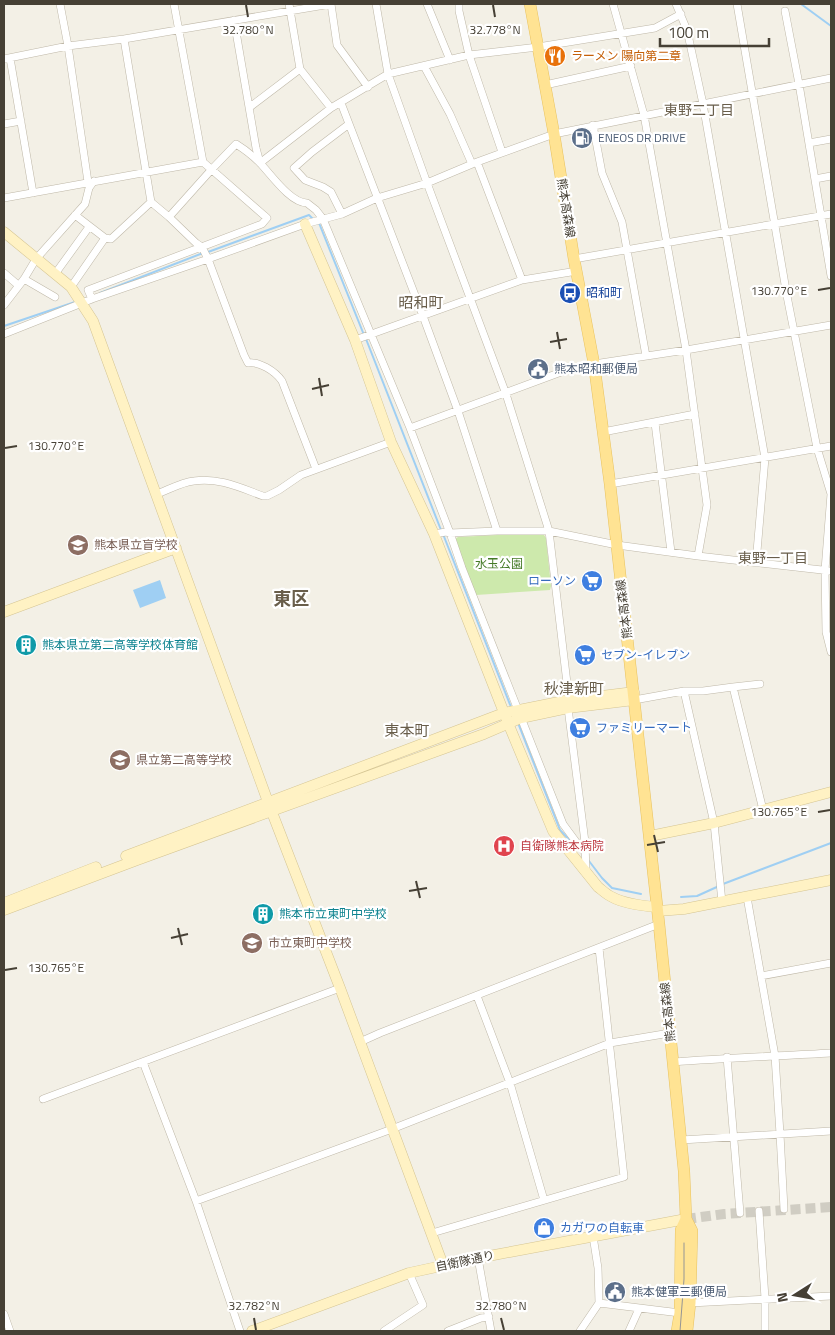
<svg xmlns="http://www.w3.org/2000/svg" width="835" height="1335" font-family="'Titillium Web','Noto Sans JP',sans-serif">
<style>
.green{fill:#cde9ac}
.water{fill:#9fcff3}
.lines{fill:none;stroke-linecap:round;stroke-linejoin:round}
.stream{stroke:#9fcff3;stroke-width:2}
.secondary-tunnel{stroke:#d0cdc3;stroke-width:10;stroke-dasharray:10 5;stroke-linecap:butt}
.street-casing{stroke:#bfb8a8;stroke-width:8}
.secondary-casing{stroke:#d5c593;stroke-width:11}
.primary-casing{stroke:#e8c25f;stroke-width:12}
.street{stroke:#fff;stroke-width:7}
.secondary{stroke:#fff2c4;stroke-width:10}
.primary{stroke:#ffe393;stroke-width:11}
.tram{stroke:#959595;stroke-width:1}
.ticks{fill:none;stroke:#464035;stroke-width:2}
.labels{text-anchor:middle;stroke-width:4.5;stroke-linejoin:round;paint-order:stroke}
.food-label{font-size:12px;fill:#c56008;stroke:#fff;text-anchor:start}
.service-label{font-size:12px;fill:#4e5e75;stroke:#fff;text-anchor:start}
.street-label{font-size:12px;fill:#464035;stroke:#fff}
.transit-label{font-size:12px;fill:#164399;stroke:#fff;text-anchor:start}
.education-label{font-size:12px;fill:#785e54;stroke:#fff;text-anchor:start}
.park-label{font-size:12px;fill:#447a26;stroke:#fff}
.shop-label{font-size:12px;fill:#366cbe;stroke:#fff;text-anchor:start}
.culture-label{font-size:12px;fill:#0d838f;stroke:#fff;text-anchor:start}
.health-label{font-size:12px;fill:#be3a42;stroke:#fff;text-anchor:start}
.neighbourhood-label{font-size:14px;fill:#695e4b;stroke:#fff}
.quarter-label{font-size:15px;fill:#695e4b;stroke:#fff}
.district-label{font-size:18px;font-weight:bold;fill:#695e4b;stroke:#fff}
.ticks-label{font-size:12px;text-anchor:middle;fill:#464035;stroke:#fff;stroke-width:4.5;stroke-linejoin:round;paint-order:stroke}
</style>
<rect width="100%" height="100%" fill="#f3f0e6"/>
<path class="green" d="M498,535H544L546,538L551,586L550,590L476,595L455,539L458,537Z"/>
<path class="water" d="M160,580L166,598L140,608L133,590Z"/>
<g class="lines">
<path class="stream" d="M801,4L831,26
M319,223L364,335
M208,252L309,215L313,219
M100,293L203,253
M4,326L75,302
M366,339L441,530
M443,534L511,707
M518,723L560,830L577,848
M589,861L602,878L612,888L641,894
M723,884L831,843
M681,897L697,896L719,886"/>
<path class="secondary-tunnel" d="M686,1219L724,1214L831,1207"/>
<g class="street-casing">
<path id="street" d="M60,4L68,46L88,182
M289,4L300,69L331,108
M331,4L337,45L368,87
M376,4L388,74L427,183L506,394L549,531L569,700L568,708L585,842L586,872
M427,4L450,60
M459,4V11L469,55L502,152
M613,4L644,115L686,350L707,505L698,556
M676,4L687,30L703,104L765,458L756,563
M737,4L787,296L817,448L831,494L825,570L826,632L831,652
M785,11L799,84L831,276
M234,20L256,148L260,163L331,108L388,74L469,55L538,47L655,28L681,14
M124,39L151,202L169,217L196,243L202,247L208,259L244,355L248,363C259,361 275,371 282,381L316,469
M10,58L33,193
M4,59L68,46L124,39L331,4
M424,66L450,114L472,164
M545,85L631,66
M341,103L423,316L458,411L497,531
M250,107L300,69
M4,124L21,121
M593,125L602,173L622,222L646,356
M809,143L831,139
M477,162L522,280
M815,179L831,176
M4,198L203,162
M342,214L331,192L323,187L305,180L294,168L312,152L349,124
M169,217L212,169L236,144C244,149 252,155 259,162C270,173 290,203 307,203L316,210L323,219L410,428L450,533L462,568L563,824L577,843L585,852
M105,238L111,239L151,202
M574,259L831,214
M4,273L18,285
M55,274L89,227
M24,279L55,297
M71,287L105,238L75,215
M92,299L88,290L262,224L267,218L203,162L174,4
M4,305L24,279L36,259L85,204L89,188L94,181
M4,334L92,299L208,259L305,224L342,214L377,198L427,183L477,162L554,134L831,78
M355,340L522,280L577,271
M655,423L671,552
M410,428L564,371L594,364L686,350L831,325
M603,432L695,414
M610,484L831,446
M157,494C168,490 182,482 194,481C218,477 241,488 263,496H267L279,490L301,475L391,442
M434,534L446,532L450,533L497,531H549L617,545L698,556L831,571
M733,687L760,684
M684,691L714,823L722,902
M634,700L684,691H703L733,687L763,810
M747,897L775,1056L780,1134L784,1209
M761,976L831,963
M477,996L510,1083L544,1200
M360,1042L380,1033L659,924
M727,1057L740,1213
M143,1062L196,1201L392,1129L610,1043L670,1033
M673,1062C726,1058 779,1056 831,1053
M43,1099L340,988
M681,1140L831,1131
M196,1201L240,1331
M759,1211L765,1298V1331
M432,1233L624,1177L599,948
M478,1258L491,1331
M599,1303L680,1313L690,1303L831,1296
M4,1314L10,1331
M384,1331L423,1305L409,1273
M448,1331L481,1318L489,1317
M580,1331L599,1303L598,1268L593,1236
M629,1331L639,1309"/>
</g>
<g class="secondary-casing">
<path id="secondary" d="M305,224L355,340L391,442L434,534L508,723L553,831L598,887C602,890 607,895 612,897C623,903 644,906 657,907
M4,232L71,287L93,321L268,802L340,988L443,1265
M4,612L176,548
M650,836L714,823L831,792
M126,856L504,713L569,700L634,692
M4,903L96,867
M4,910L137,860L484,734L521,718L568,708L634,700
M658,911L684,909L831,880
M252,1331L409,1273L478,1258L686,1219"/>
</g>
<g class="primary-casing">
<path id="primary" d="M530,4L554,134L574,259L594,364L610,484L659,924L684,1171L686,1219L681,1230L680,1313L677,1331
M686,1219L692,1231L690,1303L687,1331"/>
</g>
<use href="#street" class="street"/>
<use href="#secondary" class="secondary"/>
<use href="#primary" class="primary"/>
<path class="tram" d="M680,1331L684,1279V1243"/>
</g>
<path class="ticks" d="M246,5L248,17M493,5L495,17M818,290L830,288M557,332L560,349M550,342L567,339M319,378L322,396M312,389L329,385M5,448L17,446M818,812L830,810M654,835L658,852M647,845L665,842M416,881L420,898M409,891L427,888M178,928L182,945M171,938L188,934M5,970L17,968M254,1318L256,1330M501,1318L504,1330"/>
<defs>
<g id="restaurant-disc" transform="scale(1.125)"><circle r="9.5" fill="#e8710a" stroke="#fff"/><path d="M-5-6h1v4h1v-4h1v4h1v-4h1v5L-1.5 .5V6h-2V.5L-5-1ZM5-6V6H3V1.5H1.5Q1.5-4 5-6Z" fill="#fff"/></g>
<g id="fuel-disc" transform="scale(1.125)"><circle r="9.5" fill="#5c6f8a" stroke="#fff"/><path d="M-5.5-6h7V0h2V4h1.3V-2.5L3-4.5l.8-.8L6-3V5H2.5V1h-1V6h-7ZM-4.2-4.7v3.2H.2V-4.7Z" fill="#fff"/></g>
<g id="bus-disc" transform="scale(1.125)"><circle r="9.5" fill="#1a4fb4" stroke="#fff"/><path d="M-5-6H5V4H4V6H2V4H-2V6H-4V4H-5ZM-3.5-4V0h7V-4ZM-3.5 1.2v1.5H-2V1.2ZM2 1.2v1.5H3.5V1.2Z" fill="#fff"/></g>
<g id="civic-disc" transform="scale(1.125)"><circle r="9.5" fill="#5c6f8a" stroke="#fff"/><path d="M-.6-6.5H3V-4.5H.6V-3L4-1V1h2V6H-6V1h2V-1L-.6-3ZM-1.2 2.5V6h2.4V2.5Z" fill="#fff"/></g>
<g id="school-disc" transform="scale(1.125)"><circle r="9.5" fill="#8d6e63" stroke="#fff"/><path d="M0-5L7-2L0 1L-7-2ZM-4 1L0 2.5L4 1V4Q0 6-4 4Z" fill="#fff"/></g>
<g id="supermarket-disc" transform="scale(1.125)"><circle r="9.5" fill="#3f7fe0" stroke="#fff"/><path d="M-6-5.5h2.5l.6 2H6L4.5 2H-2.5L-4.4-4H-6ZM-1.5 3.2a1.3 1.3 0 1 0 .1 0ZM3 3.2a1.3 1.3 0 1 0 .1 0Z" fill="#fff"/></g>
<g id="building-disc" transform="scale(1.125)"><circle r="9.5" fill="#0f9aa8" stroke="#fff"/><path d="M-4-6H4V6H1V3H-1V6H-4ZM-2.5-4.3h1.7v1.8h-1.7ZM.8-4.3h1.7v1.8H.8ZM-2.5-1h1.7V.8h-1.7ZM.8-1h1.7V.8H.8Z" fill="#fff"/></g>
<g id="hospital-disc" transform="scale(1.125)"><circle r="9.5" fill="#e0444e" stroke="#fff"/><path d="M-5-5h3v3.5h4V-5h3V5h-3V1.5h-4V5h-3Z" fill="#fff"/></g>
<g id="shop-disc" transform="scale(1.125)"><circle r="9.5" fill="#3f7fe0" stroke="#fff"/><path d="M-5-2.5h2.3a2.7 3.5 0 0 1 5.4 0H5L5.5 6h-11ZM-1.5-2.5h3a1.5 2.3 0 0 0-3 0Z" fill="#fff"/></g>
</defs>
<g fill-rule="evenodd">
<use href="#restaurant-disc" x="555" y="56"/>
<use href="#fuel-disc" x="582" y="138"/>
<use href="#bus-disc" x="570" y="293"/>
<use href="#civic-disc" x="538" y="369"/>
<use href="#school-disc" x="78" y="545"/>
<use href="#supermarket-disc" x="592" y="581"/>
<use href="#building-disc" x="26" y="645"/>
<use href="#supermarket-disc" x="585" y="655"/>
<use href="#supermarket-disc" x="580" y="728"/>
<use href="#school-disc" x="120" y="760"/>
<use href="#hospital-disc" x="504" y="846"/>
<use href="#building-disc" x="263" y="914"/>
<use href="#school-disc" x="252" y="943"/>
<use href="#shop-disc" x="544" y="1228"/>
<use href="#civic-disc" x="615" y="1292"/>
</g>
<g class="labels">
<g class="food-label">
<text x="571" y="60">ラーメン 陽向第二章</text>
</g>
<g class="service-label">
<text x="598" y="142">ENEOS DR DRIVE</text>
<text x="554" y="373">熊本昭和郵便局</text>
<text x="631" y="1296">熊本健軍三郵便局</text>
</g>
<g class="street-label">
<text transform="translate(566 208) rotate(81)" y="4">熊本高森線</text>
<text transform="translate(624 609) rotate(-97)" y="4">熊本高森線</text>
<text transform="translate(668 1012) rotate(-96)" y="4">熊本高森線</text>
<text transform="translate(465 1261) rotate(-12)" y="4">自衛隊通り</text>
</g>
<g class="transit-label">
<text x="586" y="297">昭和町</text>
</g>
<g class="education-label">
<text x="94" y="549">熊本県立盲学校</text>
<text x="136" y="764">県立第二高等学校</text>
<text x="268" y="947">市立東町中学校</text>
</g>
<g class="park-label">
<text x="499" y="568">水玉公園</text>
</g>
<g class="shop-label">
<text x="576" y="585" text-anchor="end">ローソン</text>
<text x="601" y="659">セブン-イレブン</text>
<text x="596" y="732">ファミリーマート</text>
<text x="560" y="1232">カガワの自転車</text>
</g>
<g class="culture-label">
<text x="42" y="649">熊本県立第二高等学校体育館</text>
<text x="279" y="918">熊本市立東町中学校</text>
</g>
<g class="health-label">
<text x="520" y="850">自衛隊熊本病院</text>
</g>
<g class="neighbourhood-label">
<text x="699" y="115">東野二丁目</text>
<text x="773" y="563">東野一丁目</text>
</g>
<g class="quarter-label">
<text x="421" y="308">昭和町</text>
<text x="574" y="694">秋津新町</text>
<text x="407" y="736">東本町</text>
</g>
<g class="district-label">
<text x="291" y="605">東区</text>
</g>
</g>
<g class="ticks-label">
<text x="248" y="34">32.780°N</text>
<text x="495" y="34">32.778°N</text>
<text x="779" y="295">130.770°E</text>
<text x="56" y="450">130.770°E</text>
<text x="779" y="816">130.765°E</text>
<text x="56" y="972">130.765°E</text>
<text x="254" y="1310">32.782°N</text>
<text x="501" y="1310">32.780°N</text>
</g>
<rect width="835" height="1335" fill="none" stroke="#464035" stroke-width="10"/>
<g transform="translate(795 1295) rotate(259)" stroke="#ffffff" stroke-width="4" paint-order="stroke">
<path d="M0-4L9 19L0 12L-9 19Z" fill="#464035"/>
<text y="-8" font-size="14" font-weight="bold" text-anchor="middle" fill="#464035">N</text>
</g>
<path d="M660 38v8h109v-8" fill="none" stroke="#464035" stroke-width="2.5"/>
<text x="668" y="38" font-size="15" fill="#464035" stroke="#ffffff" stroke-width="4" paint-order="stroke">100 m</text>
</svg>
